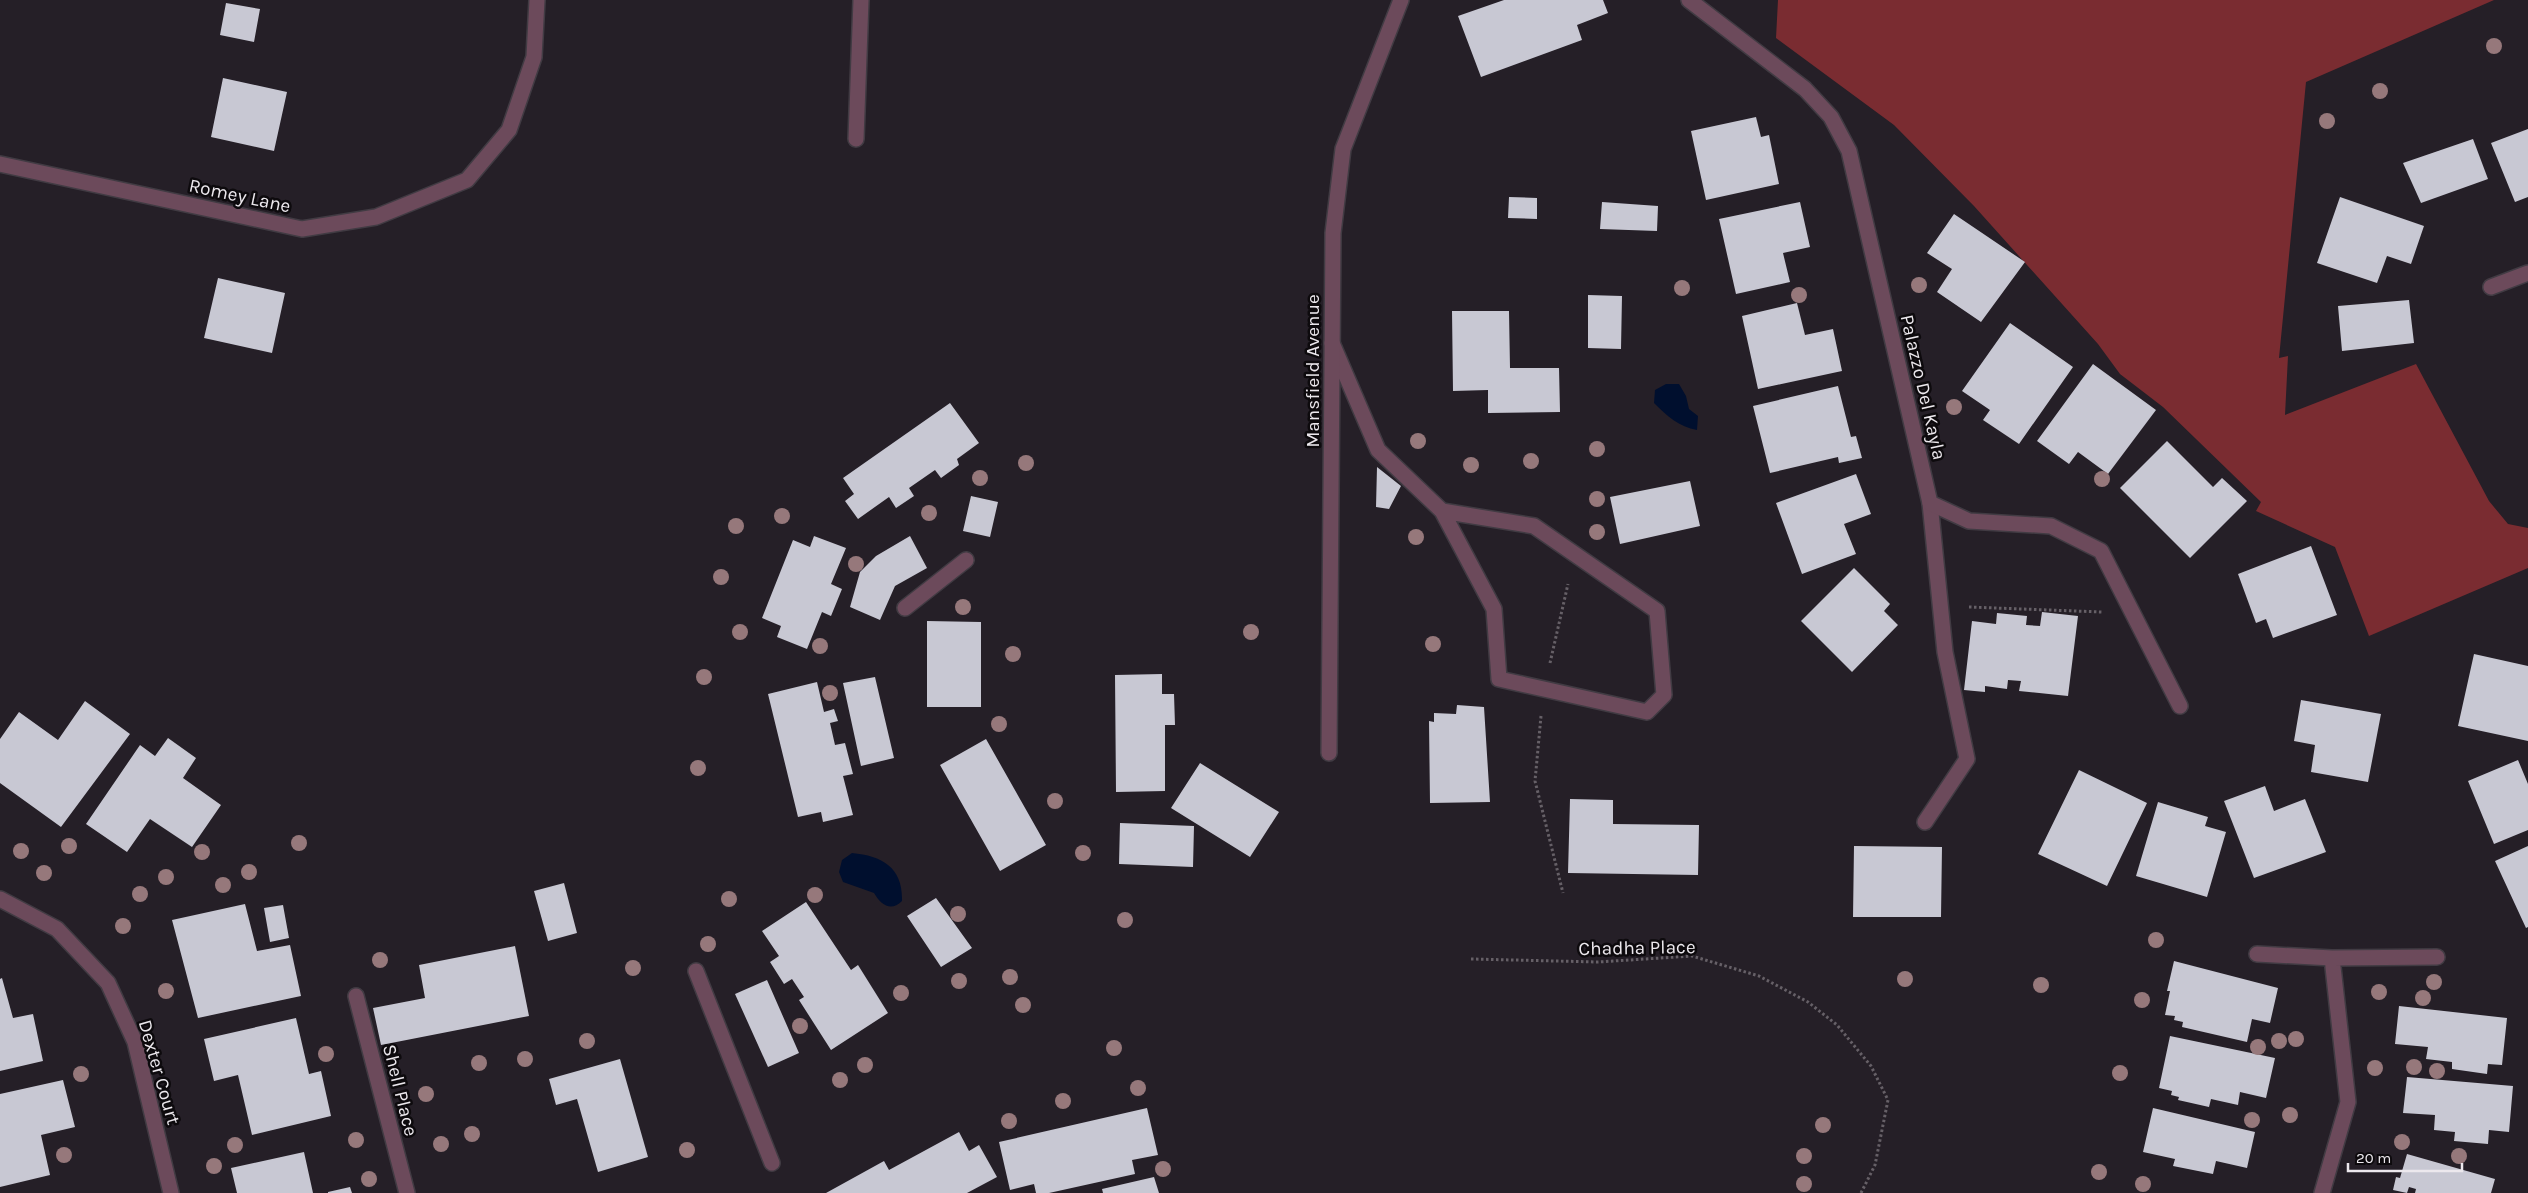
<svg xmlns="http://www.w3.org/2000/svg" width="2528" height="1193" font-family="Karla,sans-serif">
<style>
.green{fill:#7a2c31}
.water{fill:#000f2e}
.building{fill:#c8c8d3}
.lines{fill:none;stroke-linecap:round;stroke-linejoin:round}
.lane-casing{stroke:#413b43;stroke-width:18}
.street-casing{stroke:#413b43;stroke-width:18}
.path{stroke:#666067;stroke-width:3;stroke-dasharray:2.5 2.5;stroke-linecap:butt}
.lane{stroke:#6c4a5b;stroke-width:15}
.street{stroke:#6c4a5b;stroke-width:15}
.tree{fill:#96787b}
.labels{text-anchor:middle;stroke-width:5;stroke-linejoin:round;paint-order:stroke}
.street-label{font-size:19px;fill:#ece8ed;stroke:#0d0a0d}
</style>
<rect width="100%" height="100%" fill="#251f27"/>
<path class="green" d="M1778,0H2494L2306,82L2279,358L2288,356L2285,415L2416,364L2489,501L2508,524L2528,528V568L2369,636L2335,547L2256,511L2261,502L2163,407L2120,374L2098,344L1974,206L1894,125L1776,38Z"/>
<path class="water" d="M1666,384H1679L1686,396L1689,409L1698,416L1697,430C1679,427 1667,416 1654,403L1655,390Z
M852,853C883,856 903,868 902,901C891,912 881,905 874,893L843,882L839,872L842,860Z"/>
<path class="building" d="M1504,0H1603L1608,13L1577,25L1582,40L1481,77L1458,16Z
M226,3L260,9L254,42L220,35Z
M223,78L287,92L274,151L211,137Z
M1756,117L1761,137L1769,135L1779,184L1706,200L1691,131Z
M2528,129V197L2515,202L2491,143Z
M2473,139L2488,179L2421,203L2403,163Z
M1509,197L1537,198V219L1508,218Z
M2340,197L2424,226L2411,264L2387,256L2377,283L2317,263Z
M1602,202L1658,206L1657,231L1600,229Z
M1800,202L1810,247L1783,253L1790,282L1736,294L1719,219Z
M1954,214L2025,262L1981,322L1937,292L1952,269L1927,253Z
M218,278L285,293L272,353L204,338Z
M1588,295L1622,296L1621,349L1588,348Z
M2409,300L2414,343L2342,351L2338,306Z
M1797,303L1805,335L1833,329L1842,371L1758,389L1742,316Z
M1452,311H1509L1510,368H1559L1560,412L1488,413V390L1453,391Z
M2010,323L2073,367L2019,444L1983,420L1990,410L1962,391Z
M2093,364L2156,410L2108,474L2078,452L2069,464L2037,441Z
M1838,386L1851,437L1856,436L1862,458L1839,463L1838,457L1770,473L1753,406Z
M950,403L979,443L957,459L959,465L941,478L935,470L909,488L914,496L896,508L889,497L858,519L845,501L854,494L843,478Z
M2167,441L2213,487L2222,478L2247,501L2190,558L2120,488Z
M1377,467L1401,486L1389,509L1376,507Z
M1856,474L1871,514L1844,524L1856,554L1802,574L1776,503Z
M1690,481L1700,526L1620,544L1610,497Z
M971,496L998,502L990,537L963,531Z
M814,536L846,548L831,584L842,589L831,616L822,612L807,649L777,637L781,626L762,618L793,540L810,547Z
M910,536L927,568L895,586L880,620L850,607L860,572L876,556Z
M2311,546L2337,615L2273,638L2266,619L2256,623L2238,574Z
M1854,568L1890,604L1884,611L1898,625L1852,672L1801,621Z
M2042,612L2078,616L2068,696L2019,691L2021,681L2008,680L2007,689L1985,686V692L1964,690L1972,621L1996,624L1997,613L2027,616L2026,625L2040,626Z
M927,621L981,622V707H927Z
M2474,654L2528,666V741L2458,726Z
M1162,674V694H1174L1175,725H1165V791L1116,792L1115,675Z
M875,677L894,758L861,766L843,683Z
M817,682L824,712L834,709L838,721L830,723L835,745L845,743L853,774L843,776L853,815L823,822L821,812L798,817L768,694Z
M2301,700L2381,714L2368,782L2311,772L2315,745L2294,741Z
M85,701L130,734L61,827L0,783V739L19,712L58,740Z
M1457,705L1484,707L1490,802L1430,803L1429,721L1434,722V713L1456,714Z
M168,738L196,758L183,778L221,805L192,847L150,819L127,852L86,824L140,745L155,756Z
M986,739L1046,845L1000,871L940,765Z
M2518,760L2528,784V830L2494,844L2468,781Z
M1200,763L1279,812L1250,857L1171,808Z
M2079,770L2147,803L2107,886L2038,854Z
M2265,786L2274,811L2305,799L2326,852L2254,878L2224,801Z
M1570,799L1613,800V824L1699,825L1698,875L1568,873Z
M2158,802L2208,817L2205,826L2226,832L2207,897L2136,876Z
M1120,823L1194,826L1193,867L1119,864Z
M1854,846L1942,847L1941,917H1853Z
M2528,846V927L2526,928L2495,861Z
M564,883L577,933L548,941L534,891Z
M936,898L972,948L941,967L907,916Z
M806,902L851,970L858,965L888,1013L831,1050L799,1000L804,997L792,979L784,984L770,962L779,956L762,931Z
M245,904L257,951L290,945L301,996L198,1018L172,920Z
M283,905L289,938L270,942L264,908Z
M515,946L529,1016L381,1045L373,1008L425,998L419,965Z
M2174,961L2278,988L2270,1023L2252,1019L2247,1042L2182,1027L2183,1022L2174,1020L2175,1016L2165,1015L2170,991H2167Z
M2,978L13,1018L33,1014L43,1061L0,1071V979Z
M767,980L799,1053L768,1067L735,994Z
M2399,1006L2507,1018L2502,1065L2488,1064L2487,1074L2452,1069V1062L2426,1059L2428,1047L2395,1044Z
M296,1018L309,1074L321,1071L331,1116L252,1135L238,1075L214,1081L204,1039Z
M2170,1036L2275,1058L2266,1098L2240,1092L2238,1105L2211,1099L2209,1107L2178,1100L2179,1097L2171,1095L2172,1091L2159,1088Z
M620,1059L648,1157L598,1172L577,1099L556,1105L549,1079Z
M2407,1077L2513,1086L2509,1132L2489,1130L2488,1144L2454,1141L2455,1132L2434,1130L2435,1115L2403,1113Z
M63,1080L75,1127L41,1135L50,1175L0,1187V1094Z
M1147,1108L1158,1155L1132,1160L1135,1174L1049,1193H1036L1034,1184L1010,1190L999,1142Z
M2153,1108L2255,1132L2247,1168L2216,1161L2213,1174L2173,1166L2175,1159L2143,1152Z
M959,1132L969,1151L979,1145L997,1177L967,1193H826L884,1161L889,1170Z
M304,1152L313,1193H237L231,1168Z
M2407,1154L2495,1179L2491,1193H2415L2416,1189L2409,1187L2407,1193L2393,1190L2396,1177L2400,1178Z
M1154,1177L1159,1193H1103L1102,1189Z
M350,1187L352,1193H328V1192Z"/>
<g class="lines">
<g class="lane-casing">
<path id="lane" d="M1332,343L1378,450L1442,511L1534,526L1657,611L1664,695L1647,712L1499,679L1494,609L1442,511
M905,608L966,560
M1925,822L1967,759L1945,652L1930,503
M696,971L772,1163"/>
</g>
<g class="street-casing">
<path id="street" d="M1689,0L1805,89L1831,117L1849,151L1930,503L1969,521L2051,526L2101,551L2180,706
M856,139L861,0
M0,164L302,229L376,217L467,180L509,130L534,57L537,0
M2491,287L2528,273
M1329,753L1333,233L1343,149L1401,0
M0,899L57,929L108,983L135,1042L171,1193
M2257,954L2332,958L2437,957
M356,996L407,1193
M2322,1193L2348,1102L2332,958"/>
</g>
<path class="path" d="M1969,607L2102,612
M1550,663L1568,584
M1541,716L1535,781L1563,893
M1471,959L1598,962L1692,956L1759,976L1808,1002L1837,1025L1871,1066L1888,1100L1875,1165L1861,1193"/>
<use href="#lane" class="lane"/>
<use href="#street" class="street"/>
</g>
<g class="tree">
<circle cx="2494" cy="46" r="8"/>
<circle cx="2380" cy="91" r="8"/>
<circle cx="2327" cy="121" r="8"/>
<circle cx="1919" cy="285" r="8"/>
<circle cx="1682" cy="288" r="8"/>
<circle cx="1799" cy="295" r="8"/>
<circle cx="1954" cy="407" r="8"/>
<circle cx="1418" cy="441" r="8"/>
<circle cx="1597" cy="449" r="8"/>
<circle cx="1531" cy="461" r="8"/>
<circle cx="1026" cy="463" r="8"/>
<circle cx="1471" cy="465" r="8"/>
<circle cx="980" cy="478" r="8"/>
<circle cx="2102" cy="479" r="8"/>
<circle cx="1597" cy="499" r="8"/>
<circle cx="929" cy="513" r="8"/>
<circle cx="782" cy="516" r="8"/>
<circle cx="736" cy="526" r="8"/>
<circle cx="1597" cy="532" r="8"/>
<circle cx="1416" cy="537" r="8"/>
<circle cx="856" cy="564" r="8"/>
<circle cx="721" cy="577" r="8"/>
<circle cx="963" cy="607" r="8"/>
<circle cx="740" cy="632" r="8"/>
<circle cx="1251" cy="632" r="8"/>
<circle cx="1433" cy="644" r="8"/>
<circle cx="820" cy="646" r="8"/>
<circle cx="1013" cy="654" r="8"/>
<circle cx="704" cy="677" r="8"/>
<circle cx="830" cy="693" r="8"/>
<circle cx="999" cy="724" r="8"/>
<circle cx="698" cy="768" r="8"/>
<circle cx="1055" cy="801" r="8"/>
<circle cx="299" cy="843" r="8"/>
<circle cx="69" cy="846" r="8"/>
<circle cx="21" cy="851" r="8"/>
<circle cx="202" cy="852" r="8"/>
<circle cx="1083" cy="853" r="8"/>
<circle cx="249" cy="872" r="8"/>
<circle cx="44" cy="873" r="8"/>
<circle cx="166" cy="877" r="8"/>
<circle cx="223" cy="885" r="8"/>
<circle cx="140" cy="894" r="8"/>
<circle cx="815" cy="895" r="8"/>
<circle cx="729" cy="899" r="8"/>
<circle cx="958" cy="914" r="8"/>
<circle cx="1125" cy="920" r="8"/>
<circle cx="123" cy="926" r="8"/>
<circle cx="2156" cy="940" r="8"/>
<circle cx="708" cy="944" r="8"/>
<circle cx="380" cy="960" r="8"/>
<circle cx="633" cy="968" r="8"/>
<circle cx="1010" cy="977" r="8"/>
<circle cx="1905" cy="979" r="8"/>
<circle cx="959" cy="981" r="8"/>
<circle cx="2434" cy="982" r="8"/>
<circle cx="2041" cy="985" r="8"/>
<circle cx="166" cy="991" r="8"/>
<circle cx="2379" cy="992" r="8"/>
<circle cx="901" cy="993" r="8"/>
<circle cx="2423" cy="998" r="8"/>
<circle cx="2142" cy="1000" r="8"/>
<circle cx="1023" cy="1005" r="8"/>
<circle cx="800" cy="1026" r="8"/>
<circle cx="2296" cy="1039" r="8"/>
<circle cx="587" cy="1041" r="8"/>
<circle cx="2279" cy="1041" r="8"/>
<circle cx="2258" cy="1047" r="8"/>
<circle cx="1114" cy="1048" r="8"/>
<circle cx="326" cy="1054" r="8"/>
<circle cx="525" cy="1059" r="8"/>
<circle cx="479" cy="1063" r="8"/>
<circle cx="865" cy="1065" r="8"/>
<circle cx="2414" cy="1067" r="8"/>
<circle cx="2375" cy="1068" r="8"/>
<circle cx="2437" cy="1071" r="8"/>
<circle cx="2120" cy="1073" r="8"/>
<circle cx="81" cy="1074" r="8"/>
<circle cx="840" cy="1080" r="8"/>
<circle cx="1138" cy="1088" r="8"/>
<circle cx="426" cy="1094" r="8"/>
<circle cx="1063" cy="1101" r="8"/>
<circle cx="2290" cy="1115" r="8"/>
<circle cx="2252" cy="1120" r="8"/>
<circle cx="1009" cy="1121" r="8"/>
<circle cx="1823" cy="1125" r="8"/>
<circle cx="472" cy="1134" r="8"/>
<circle cx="356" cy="1140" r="8"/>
<circle cx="2402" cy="1142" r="8"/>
<circle cx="441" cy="1144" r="8"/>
<circle cx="235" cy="1145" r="8"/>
<circle cx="687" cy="1150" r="8"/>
<circle cx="64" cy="1155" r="8"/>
<circle cx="1804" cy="1156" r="8"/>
<circle cx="2459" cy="1156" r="8"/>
<circle cx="214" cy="1166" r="8"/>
<circle cx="1163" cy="1169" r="8"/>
<circle cx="2099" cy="1172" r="8"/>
<circle cx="369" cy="1179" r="8"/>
<circle cx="1804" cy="1184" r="8"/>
<circle cx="2143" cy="1184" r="8"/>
</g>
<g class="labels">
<g class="street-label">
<text transform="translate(240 195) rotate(12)" y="7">Romey Lane</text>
<text transform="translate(1312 371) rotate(-90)" y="7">Mansfield Avenue</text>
<text transform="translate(1924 387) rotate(77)" y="7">Palazzo Del Kayla</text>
<text transform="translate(1637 947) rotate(-1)" y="7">Chadha Place</text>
<text transform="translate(160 1072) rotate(74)" y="7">Dexter Court</text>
<text transform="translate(401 1090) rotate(76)" y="7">Shell Place</text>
</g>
</g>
<path d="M2348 1163v8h114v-8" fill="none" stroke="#ece8ed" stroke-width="2.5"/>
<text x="2356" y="1163" font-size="15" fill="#ece8ed" stroke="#0d0a0d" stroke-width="4" paint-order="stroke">20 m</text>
</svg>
